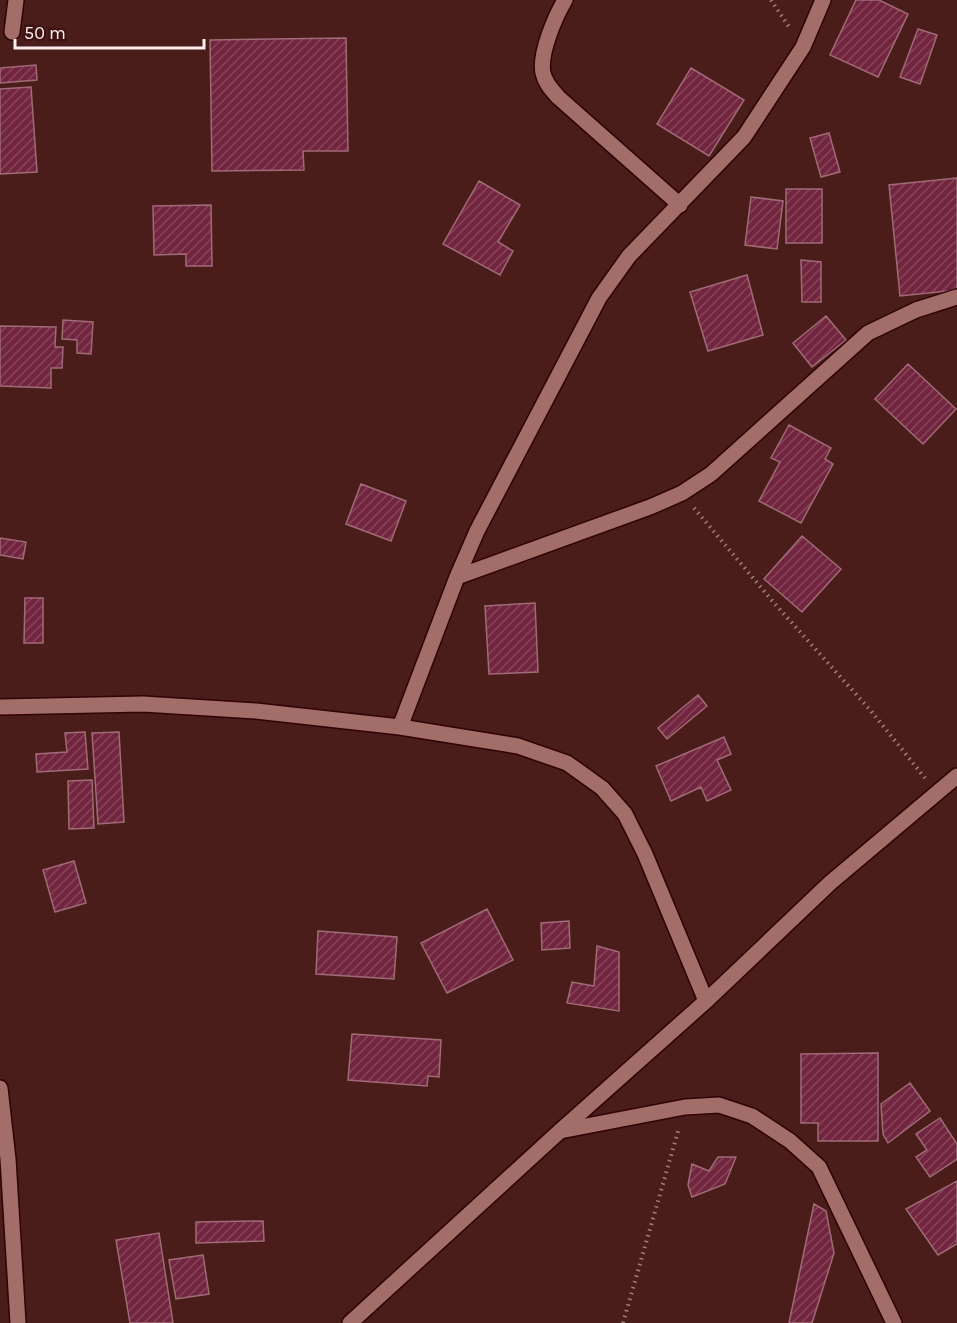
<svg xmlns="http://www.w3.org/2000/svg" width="957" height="1323" font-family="Karla,sans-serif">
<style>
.building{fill:url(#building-hatch);stroke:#a06b77;stroke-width:1.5}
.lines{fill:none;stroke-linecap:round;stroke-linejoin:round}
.street-casing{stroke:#2e0405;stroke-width:18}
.secondary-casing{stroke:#2e0405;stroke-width:18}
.path{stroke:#9e807f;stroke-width:4;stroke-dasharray:1.5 4.5;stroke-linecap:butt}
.street{stroke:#a36d69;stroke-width:15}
.secondary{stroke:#a36d69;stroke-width:15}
</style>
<defs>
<pattern id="building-hatch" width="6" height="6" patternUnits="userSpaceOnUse" patternTransform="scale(1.5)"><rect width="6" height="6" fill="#72253e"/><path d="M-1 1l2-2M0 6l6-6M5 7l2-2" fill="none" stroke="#87455a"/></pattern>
</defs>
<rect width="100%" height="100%" fill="#4a1d1b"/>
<path class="building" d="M856,0H879L908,14L878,77L830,55Z
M918,29L937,35L920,84L900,77Z
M346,38L348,151H303L304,170L212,171L210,40Z
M36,65L37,80L0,83V68Z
M691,68L744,100L709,156L657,124Z
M31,87L37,172L0,174V89Z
M829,133L840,172L821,177L810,138Z
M957,178V290L900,296L889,185Z
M479,181L520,205L498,242L513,251L500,275L443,244Z
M786,189H822V243H786Z
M751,197L783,201L777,249L745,245Z
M211,205L212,266H186V254L154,255L153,206Z
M801,260L821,262V302H802Z
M747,275L763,335L708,351L690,292Z
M826,316L846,340L812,367L793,343Z
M63,320L93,322L91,354L77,353V340L62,339Z
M0,326L56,327L55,347H63L62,368H51V388L0,386Z
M908,364L956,409L923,444L875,399Z
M789,425L831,448L825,459L833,464L801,523L759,501L780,462L771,458Z
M361,484L406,501L391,541L346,524Z
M802,536L841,569L802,612L764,579Z
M0,538L26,542L23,559L0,555Z
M25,598H43V643H24Z
M535,603L538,672L489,674L485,606Z
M698,695L707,706L667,739L658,728Z
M85,732L88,769L37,772L36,754L67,752L65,733Z
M119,732L124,822L98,824L92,733Z
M724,737L731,754L717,760L731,790L707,801L701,787L671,801L656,766Z
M92,780L94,828L69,829L68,781Z
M74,861L86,903L55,912L43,870Z
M487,909L513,960L447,993L421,943Z
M569,921L570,948L542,950L541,923Z
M318,931L397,937L394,979L316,974Z
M597,946L619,952V1011L567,1003L572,982L594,986Z
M352,1034L441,1040L439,1077L428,1076L427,1086L348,1080Z
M878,1053V1141H818V1123H801V1054Z
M910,1083L930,1111L888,1143L883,1134L881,1104Z
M940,1118L957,1144V1159L930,1177L916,1157L927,1150L916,1134Z
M718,1157H736L725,1184L692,1197L688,1185L692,1164L709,1171Z
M957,1181V1244L938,1255L906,1209Z
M814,1204L826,1211L834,1253L812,1323H789Z
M263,1221L264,1241L196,1243V1222Z
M159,1233L173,1323H130L116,1240Z
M203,1255L209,1294L176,1299L169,1260Z"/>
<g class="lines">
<g class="street-casing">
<path id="street" d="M565,0C555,17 539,54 543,73C545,83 552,90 558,97L680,205
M12,32L16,0
M457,577L650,507L682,493L711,474L868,333L916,310L957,297
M0,707L143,704L256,711L400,727L518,746L567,763L602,788L625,814L645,854L706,1001
M400,727L457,577L477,531L599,298L629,256L744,137L803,47L823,0
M0,1088L8,1159L18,1323
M560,1131L685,1107L719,1105L752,1116L790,1141L819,1167L894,1323"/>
</g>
<g class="secondary-casing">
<path id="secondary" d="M350,1323L560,1131L706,1001L830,883L957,776"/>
</g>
<path class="path" d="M771,0L789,27
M694,508L775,604L871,711L925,778
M623,1323L679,1128"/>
<use href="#street" class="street"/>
<use href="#secondary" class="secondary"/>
</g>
<path d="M15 39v9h189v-9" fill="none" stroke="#fcefee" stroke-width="3"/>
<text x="24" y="39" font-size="18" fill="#fcefee" stroke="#3f1312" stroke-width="4.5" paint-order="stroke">50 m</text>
</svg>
